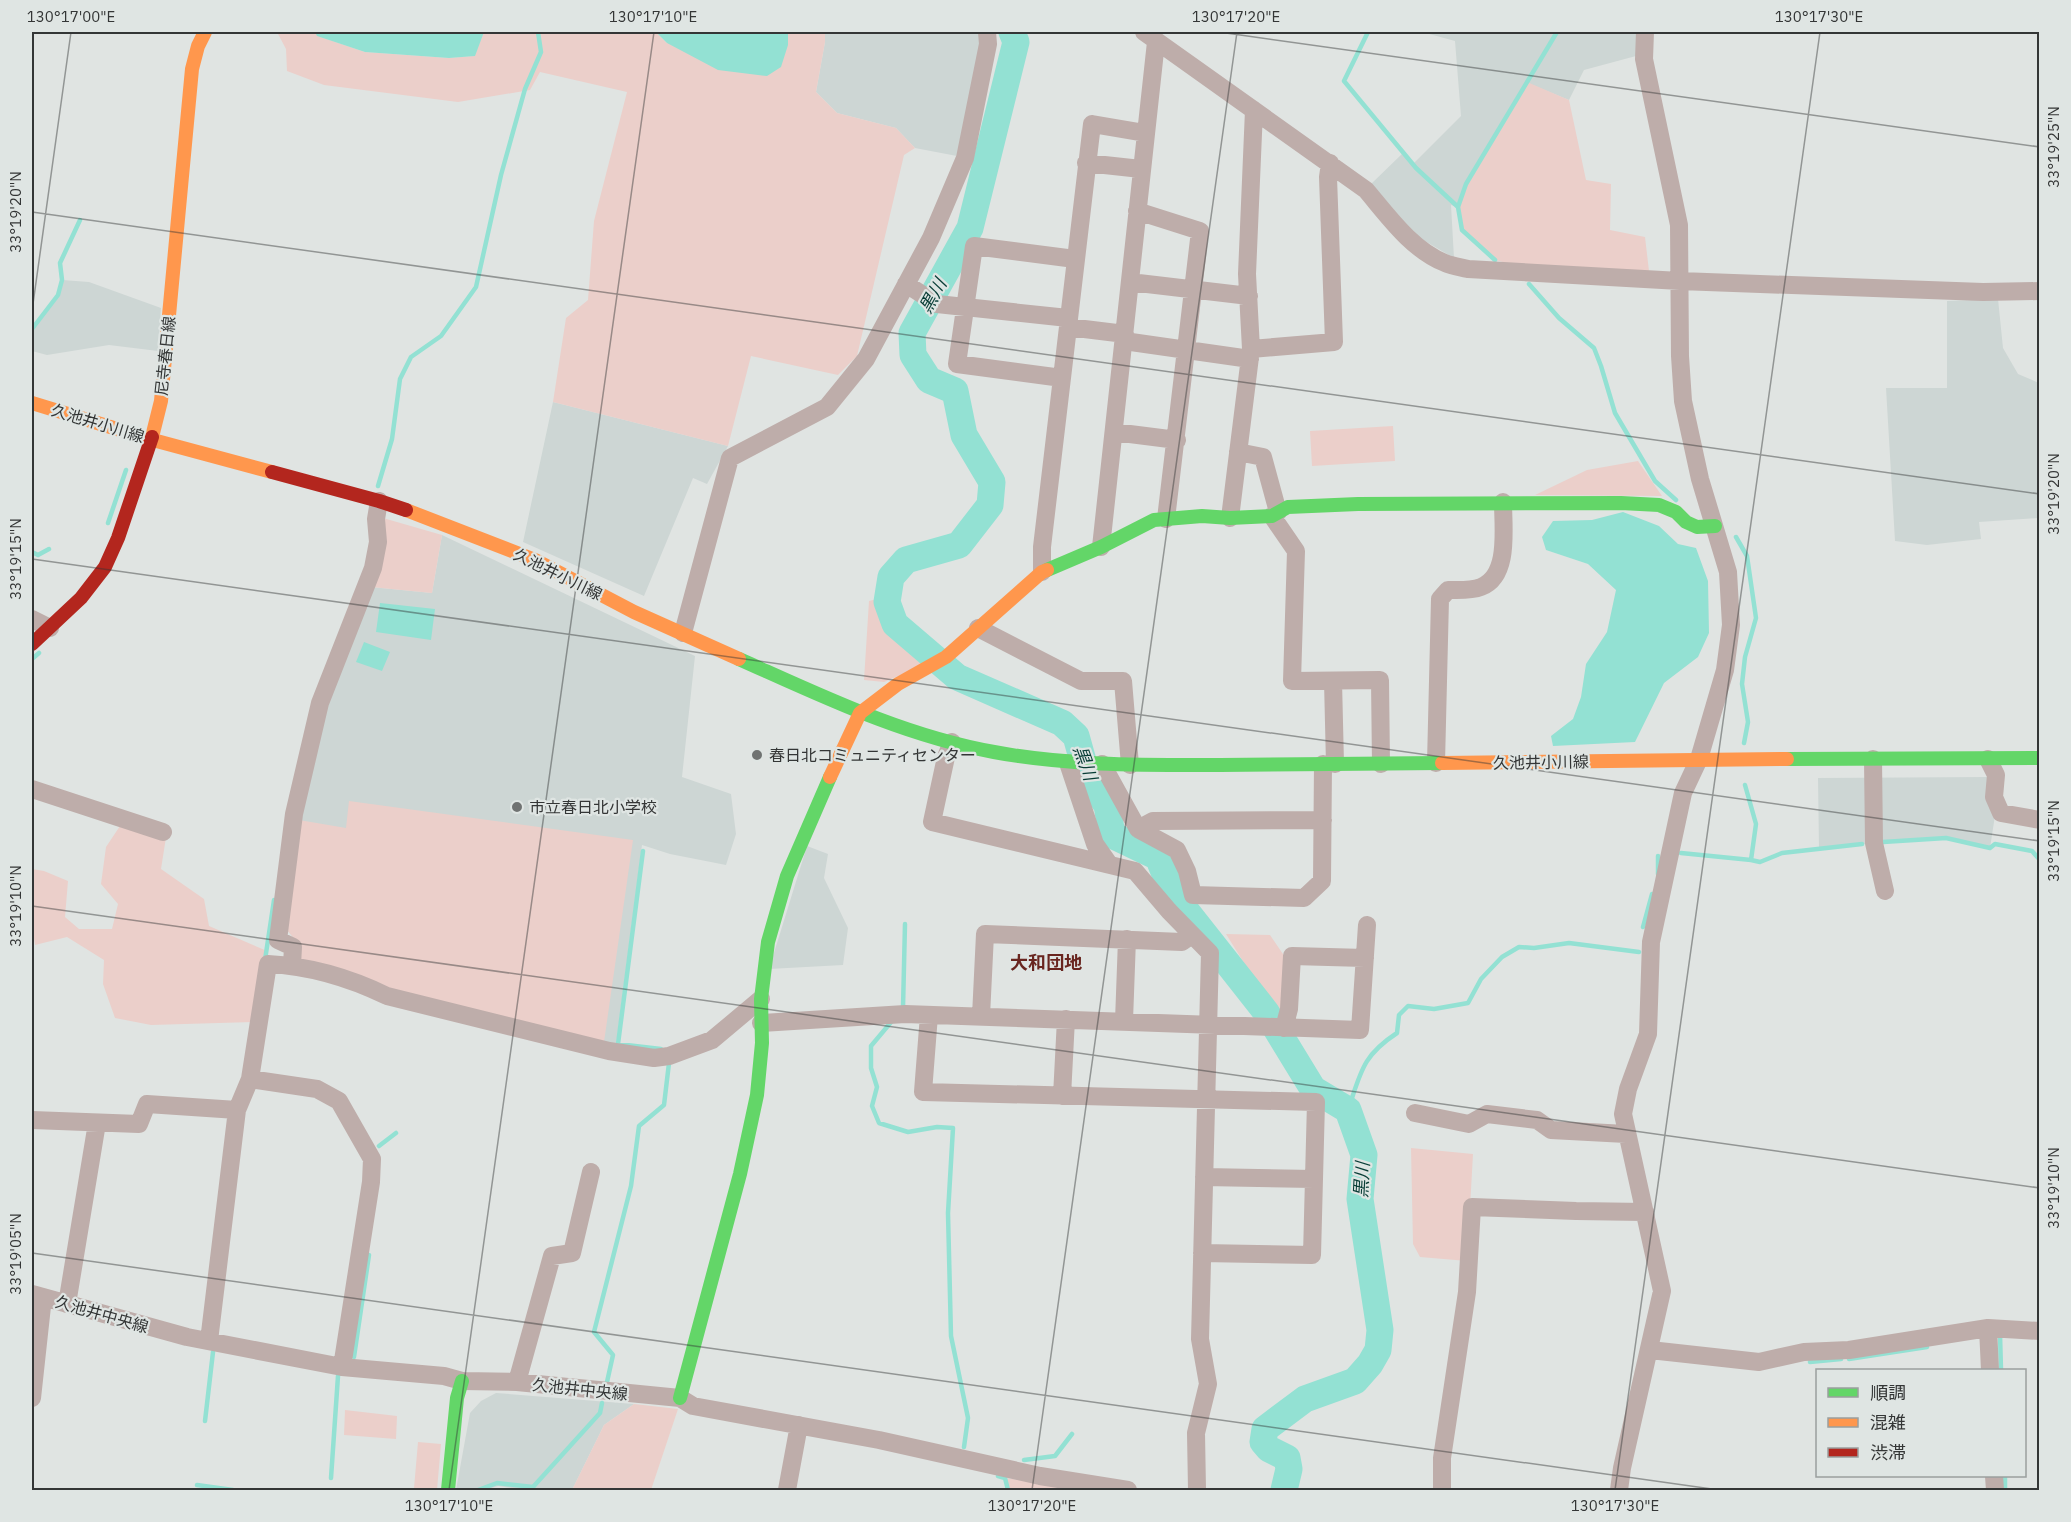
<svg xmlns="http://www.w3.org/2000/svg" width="2071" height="1522" font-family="'IBM Plex Sans','Noto Sans JP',sans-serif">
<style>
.built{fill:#cdd6d4}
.green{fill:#ebcfca}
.water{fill:#93e1d3}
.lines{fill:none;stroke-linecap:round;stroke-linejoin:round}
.stream{stroke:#93e1d3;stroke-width:4.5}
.river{stroke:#93e1d3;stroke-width:27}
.street{stroke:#beadaa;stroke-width:18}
.fast{stroke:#63d668;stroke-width:14}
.slow{stroke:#ff974d;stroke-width:14}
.jam{stroke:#b3261e;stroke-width:14}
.ticks{fill:none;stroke:#343636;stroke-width:1.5;stroke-opacity:0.45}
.poi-dot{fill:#707372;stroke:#dfe5e3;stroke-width:2}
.labels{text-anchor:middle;stroke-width:4.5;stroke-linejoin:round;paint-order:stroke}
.street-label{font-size:16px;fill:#343636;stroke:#dfe5e3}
.poi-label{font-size:16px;fill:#343636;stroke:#dfe5e3;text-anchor:start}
.water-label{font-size:18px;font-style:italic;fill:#083d36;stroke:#dfe5e3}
.neighbourhood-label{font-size:18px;font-weight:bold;fill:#69251f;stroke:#dfe5e3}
.neatline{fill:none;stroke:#343636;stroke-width:2}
.ticks-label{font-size:15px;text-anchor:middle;fill:#343636}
</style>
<rect width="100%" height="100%" fill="#e0e4e2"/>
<path class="built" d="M825,32H979L981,47L957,156L915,148L896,128L837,113L816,92L825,42Z
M1422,32H1637L1636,56L1584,70L1569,100L1527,83L1466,183L1458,207L1451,205L1454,258L1406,230L1371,184L1403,153L1412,165L1461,116L1455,41Z
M62,280L89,282L161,308L158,351L109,345L47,355L32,351V329L58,295Z
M1998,299L2003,348L2018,374L2039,383V518L1979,522L1981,539L1927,545L1895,541L1886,388H1947V301Z
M553,402L728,446L707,484L693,478L644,596L523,542Z
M442,535L695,656L682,777L731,794L736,834L726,865L670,854L642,845L616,1045L301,947L287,930L299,820L322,720L371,587L432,593Z
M1987,777L1989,800L1996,809L1990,848L1946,838L1883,842L1819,849L1818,778Z
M807,846L828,854L824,878L848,928L843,965L769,969Z
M496,1393L634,1404L604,1425L572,1490H527L498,1486L485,1490H456L470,1413L481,1401Z"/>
<path class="green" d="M277,32H315L318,36L365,52L449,58L474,56L484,32H656L667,43L788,45V32H825V42L816,92L837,113L896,128L915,148L904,155L857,356L838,375L751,356L728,446L553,402L566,318L588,300L594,221L627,92L540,72L530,90L458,102L324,85L287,71L286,49Z
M1527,82L1569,100L1586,180L1611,184L1610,230L1645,237L1649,271L1507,263L1495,260L1462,230L1458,207L1466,184Z
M1393,426L1395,461L1312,466L1310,431Z
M1638,461L1662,496L1535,495L1587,470Z
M383,518L442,535L432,593L371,587Z
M881,598L887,628L926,664L884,682L864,680L869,601Z
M349,801L633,840L604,1042L395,993L300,963L301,947L287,930L299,820L346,828Z
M126,817L167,831L161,869L204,899L209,926L267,951L253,1022L151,1025L115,1018L103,984L104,960L67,937L35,945L32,925V869L44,871L68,881L65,917L79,929H112L118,904L101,884L106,847Z
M1226,934L1270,935L1285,957L1281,1010L1269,1003Z
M1411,1148L1473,1154L1467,1261L1420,1257L1413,1244Z
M634,1404L678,1409L651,1490H572L604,1425Z
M345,1410L397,1416L396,1439L344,1435Z
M418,1442L441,1444L437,1490L414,1488Z
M1005,1478L1090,1490H1008Z"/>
<path class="water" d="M315,32H484L475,56L449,58L365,52L317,36Z
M656,32H788V45L781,67L767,76L718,70L667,43Z
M1623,512L1659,526L1678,544L1696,548L1708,581L1709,633L1698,657L1664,683L1635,742L1553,746L1551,736L1573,719L1581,697L1586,664L1607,632L1616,590L1588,564L1546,550L1542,537L1553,521L1592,520Z
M380,603L435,609L431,640L376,632Z
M364,642L390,652L382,671L356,662Z"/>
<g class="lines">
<path class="stream" d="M1368,32L1344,81L1416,168L1458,207
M1495,260L1462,230L1458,207L1466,184L1557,32
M1529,284L1559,318L1594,348L1601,366L1615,413L1655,481L1676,500
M32,329L58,295L62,280L60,263L80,220
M378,486L392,439L400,379L411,357L441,336L476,287L501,175L525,89L541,52L538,32
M108,523L126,470
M1736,537L1747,556L1756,618L1745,657L1742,684L1748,722L1744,743
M32,552L38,555L49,549
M32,659L39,653
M1883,842L1946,838L1990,848L1995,844L2032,851L2040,860
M643,851L618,1044L661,1049
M1681,853L1751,860L1756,824L1745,785
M1751,860L1760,862L1782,853L1862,844
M1658,874V856
M1643,927L1652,894
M265,960L274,900
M903,1008L905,924
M892,1021L871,1046V1068L877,1087L872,1106L879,1123L908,1132L937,1127L953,1128L948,1213L951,1336L968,1418L964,1447
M1348,1110C1361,1072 1362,1056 1397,1033L1399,1015L1408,1006L1434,1009L1468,1003L1481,979L1502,957L1519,947L1534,948L1569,943L1639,952
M379,1146L396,1133
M1997,1335L2000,1334L2001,1370
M354,1357L369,1255
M1849,1359L1927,1347
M1810,1362L1841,1359
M607,1382L613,1355L594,1332L631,1186L639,1126L664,1105L669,1063
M205,1421L213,1352
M1024,1460L1055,1456L1072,1434
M998,1476L1005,1478L1008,1490
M2005,1476V1490
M331,1478L338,1376
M197,1485L233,1490
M478,1490L497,1483L533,1487L600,1413L602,1403"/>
<path class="river" d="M1012,32L1016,42L970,228L912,333L913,355L929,380L955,391L964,435L992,482L990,505L959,545L906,560L891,577L887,602L895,624L957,677L1062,723L1076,736L1088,779L1107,805L1112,835L1158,857L1173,894L1266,1012L1313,1089L1348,1110L1364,1155L1360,1199L1380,1330L1378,1350L1370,1364L1355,1381L1305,1399L1265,1429L1263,1442L1269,1449L1287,1458L1289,1469L1284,1490"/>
<path class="street" d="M1144,32L1366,190C1388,216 1412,250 1445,263C1452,266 1460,267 1468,269L1680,281L1983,292L2040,291
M1086,163L1141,169
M1137,211L1200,231L1166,519
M1130,282L1249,296
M906,284L937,304L1068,318
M1068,327L1125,334
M1124,341L1250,359
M1251,349L1247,274L1254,110
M1062,378L957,364L974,246L1075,259
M1114,432L1177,440
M1238,452L1263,457L1278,512
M1272,516L1296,551L1292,681L1380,680L1381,764
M1230,518L1251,349L1334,342L1328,177L1330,163
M1101,547L1156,42
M1042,572V547L1092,124L1145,133
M32,619L50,628
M978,628L1081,681H1123L1130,765
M683,633L730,458L827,407L866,359L931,238L965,158L988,44L987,32
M1333,681L1335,764
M952,742L946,757L932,822L1135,871L1169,911L1210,953L1200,1339L1208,1384L1196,1433L1197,1490
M1873,759L1874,843L1885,891
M1988,759L1996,775L1994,797L2001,813L2040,820
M1068,763L1095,844L1109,864
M1436,763L1440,599L1448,590C1458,590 1471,591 1481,587C1510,576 1503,528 1503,502
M1102,764L1138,829L1177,850L1187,871L1193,895L1304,898L1322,881L1323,764
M32,789L163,832
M1138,829L1153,821L1323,820
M292,965L293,947L278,940L294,814L320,703L373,568L378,542L376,519L379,501
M929,1015L923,1092L1316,1102L1312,1255L1202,1253
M981,1016L985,934L1182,942L1192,935
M1124,1021L1127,939
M761,1023L905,1014L1360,1030L1367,925
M1284,1028L1289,1009L1292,956L1365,958
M250,1079L317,1089L339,1101L372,1159L371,1182L342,1367
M1062,1096L1066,1019
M1415,1113L1469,1124L1487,1114L1537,1120L1551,1130L1626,1134
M32,1120L139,1124L147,1104L237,1110
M1204,1177L1314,1179
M32,1294L187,1337L342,1367L444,1376L462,1381L517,1382L680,1398L693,1406L879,1440L1040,1476L1128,1490
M67,1304L97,1123
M1988,1328L1990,1370
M209,1341L237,1110L250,1079L268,964C309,966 350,978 387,996L609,1051L654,1058L669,1056L712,1040L761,999
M1650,1350L1759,1362L1804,1352L1849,1350L1988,1328L2040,1331
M517,1382L552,1256L572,1253L591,1172
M32,1398L43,1297
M1994,1476L1995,1490
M787,1490L799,1425
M1442,1490V1458L1467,1292L1472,1207L1576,1211L1645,1212
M1619,1490L1622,1468L1662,1291L1623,1114L1628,1089L1648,1034L1651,942L1683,793L1699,759L1725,670L1731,625L1728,572L1700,479L1683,401L1680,356L1679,225L1644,59L1645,32"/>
<path class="fast" d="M1047,570L1101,547L1154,520L1202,516L1230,518L1272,516L1288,507L1358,504L1621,503L1659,505L1676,512L1686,522L1697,527L1715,526
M739,659C822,696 904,736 994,752C1069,766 1144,765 1220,765C1294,764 1368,764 1442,763
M1787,759L2040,758
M680,1398L740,1174L757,1095L762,1043L761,999L768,942L787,876L830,777
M448,1490L457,1398L462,1381"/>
<path class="slow" d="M32,403L153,440L272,472
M152,437L161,401L192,69L198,46L205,32
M406,510L535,560L634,612L739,659
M1442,763L1787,759
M830,777L860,713L898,684L946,657L1042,572L1047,570"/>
<path class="jam" d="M272,472L379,501L406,510
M32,644L81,598L105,567L118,538L152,437"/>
</g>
<path class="ticks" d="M1219,32L2040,147M32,212L2040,494M32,311L71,32M32,559L2040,841M32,906L2040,1188M32,1253L1719,1490M449,1490L654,32M1032,1490L1237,32M1615,1490L1820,32"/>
<g class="poi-dot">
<circle cx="757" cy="755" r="6"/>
<circle cx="517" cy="807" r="6"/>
</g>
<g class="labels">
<g class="street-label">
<text transform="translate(165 356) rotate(-84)" y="6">尼寺春日線</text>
<text transform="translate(98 423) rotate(17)" y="6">久池井小川線</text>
<text transform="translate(558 574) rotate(26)" y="6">久池井小川線</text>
<text transform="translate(1541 762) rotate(-1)" y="6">久池井小川線</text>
<text transform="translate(102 1314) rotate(16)" y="6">久池井中央線</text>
<text transform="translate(580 1389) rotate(6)" y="6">久池井中央線</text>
</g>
<g class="poi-label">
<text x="769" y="761">春日北コミュニティセンター</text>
<text x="529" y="813">市立春日北小学校</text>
</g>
<g class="water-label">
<text transform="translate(933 296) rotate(-61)" y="6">黒川</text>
<text transform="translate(1085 763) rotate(70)" y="6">黒川</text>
<text transform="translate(1362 1180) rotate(-87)" y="6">黒川</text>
</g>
<g class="neighbourhood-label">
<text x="1046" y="969">大和団地</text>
</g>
</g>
<rect width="2071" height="1522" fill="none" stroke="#dfe5e3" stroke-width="66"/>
<rect x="1816" y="1369" width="210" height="108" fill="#dfe5e3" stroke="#9b9f9e" stroke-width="1.5"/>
<rect x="1828" y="1388" width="30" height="9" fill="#63d668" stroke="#9b9f9e" stroke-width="1.5"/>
<text x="1870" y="1399" font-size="18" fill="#343636">順調</text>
<rect x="1828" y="1418" width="30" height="9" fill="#ff974d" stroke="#9b9f9e" stroke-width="1.5"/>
<text x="1870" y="1429" font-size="18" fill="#343636">混雑</text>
<rect x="1828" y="1448" width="30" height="9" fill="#b3261e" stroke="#9b9f9e" stroke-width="1.5"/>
<text x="1870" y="1459" font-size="18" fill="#343636">渋滞</text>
<rect x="33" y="33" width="2005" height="1456" class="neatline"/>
<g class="ticks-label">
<text x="71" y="22">130°17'00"E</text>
<text x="653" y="22">130°17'10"E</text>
<text x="1236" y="22">130°17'20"E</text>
<text x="1819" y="22">130°17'30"E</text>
<text transform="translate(2054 147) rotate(-90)" y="5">33°19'25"N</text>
<text transform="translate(16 212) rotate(-90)" y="5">33°19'20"N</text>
<text transform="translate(2054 494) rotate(-90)" y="5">33°19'20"N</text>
<text transform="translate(16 559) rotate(-90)" y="5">33°19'15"N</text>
<text transform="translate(2054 841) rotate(-90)" y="5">33°19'15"N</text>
<text transform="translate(16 906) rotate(-90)" y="5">33°19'10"N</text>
<text transform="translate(2054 1188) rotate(-90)" y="5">33°19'10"N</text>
<text transform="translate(16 1254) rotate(-90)" y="5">33°19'05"N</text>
<text x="449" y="1511">130°17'10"E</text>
<text x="1032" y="1511">130°17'20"E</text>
<text x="1615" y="1511">130°17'30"E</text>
</g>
</svg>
